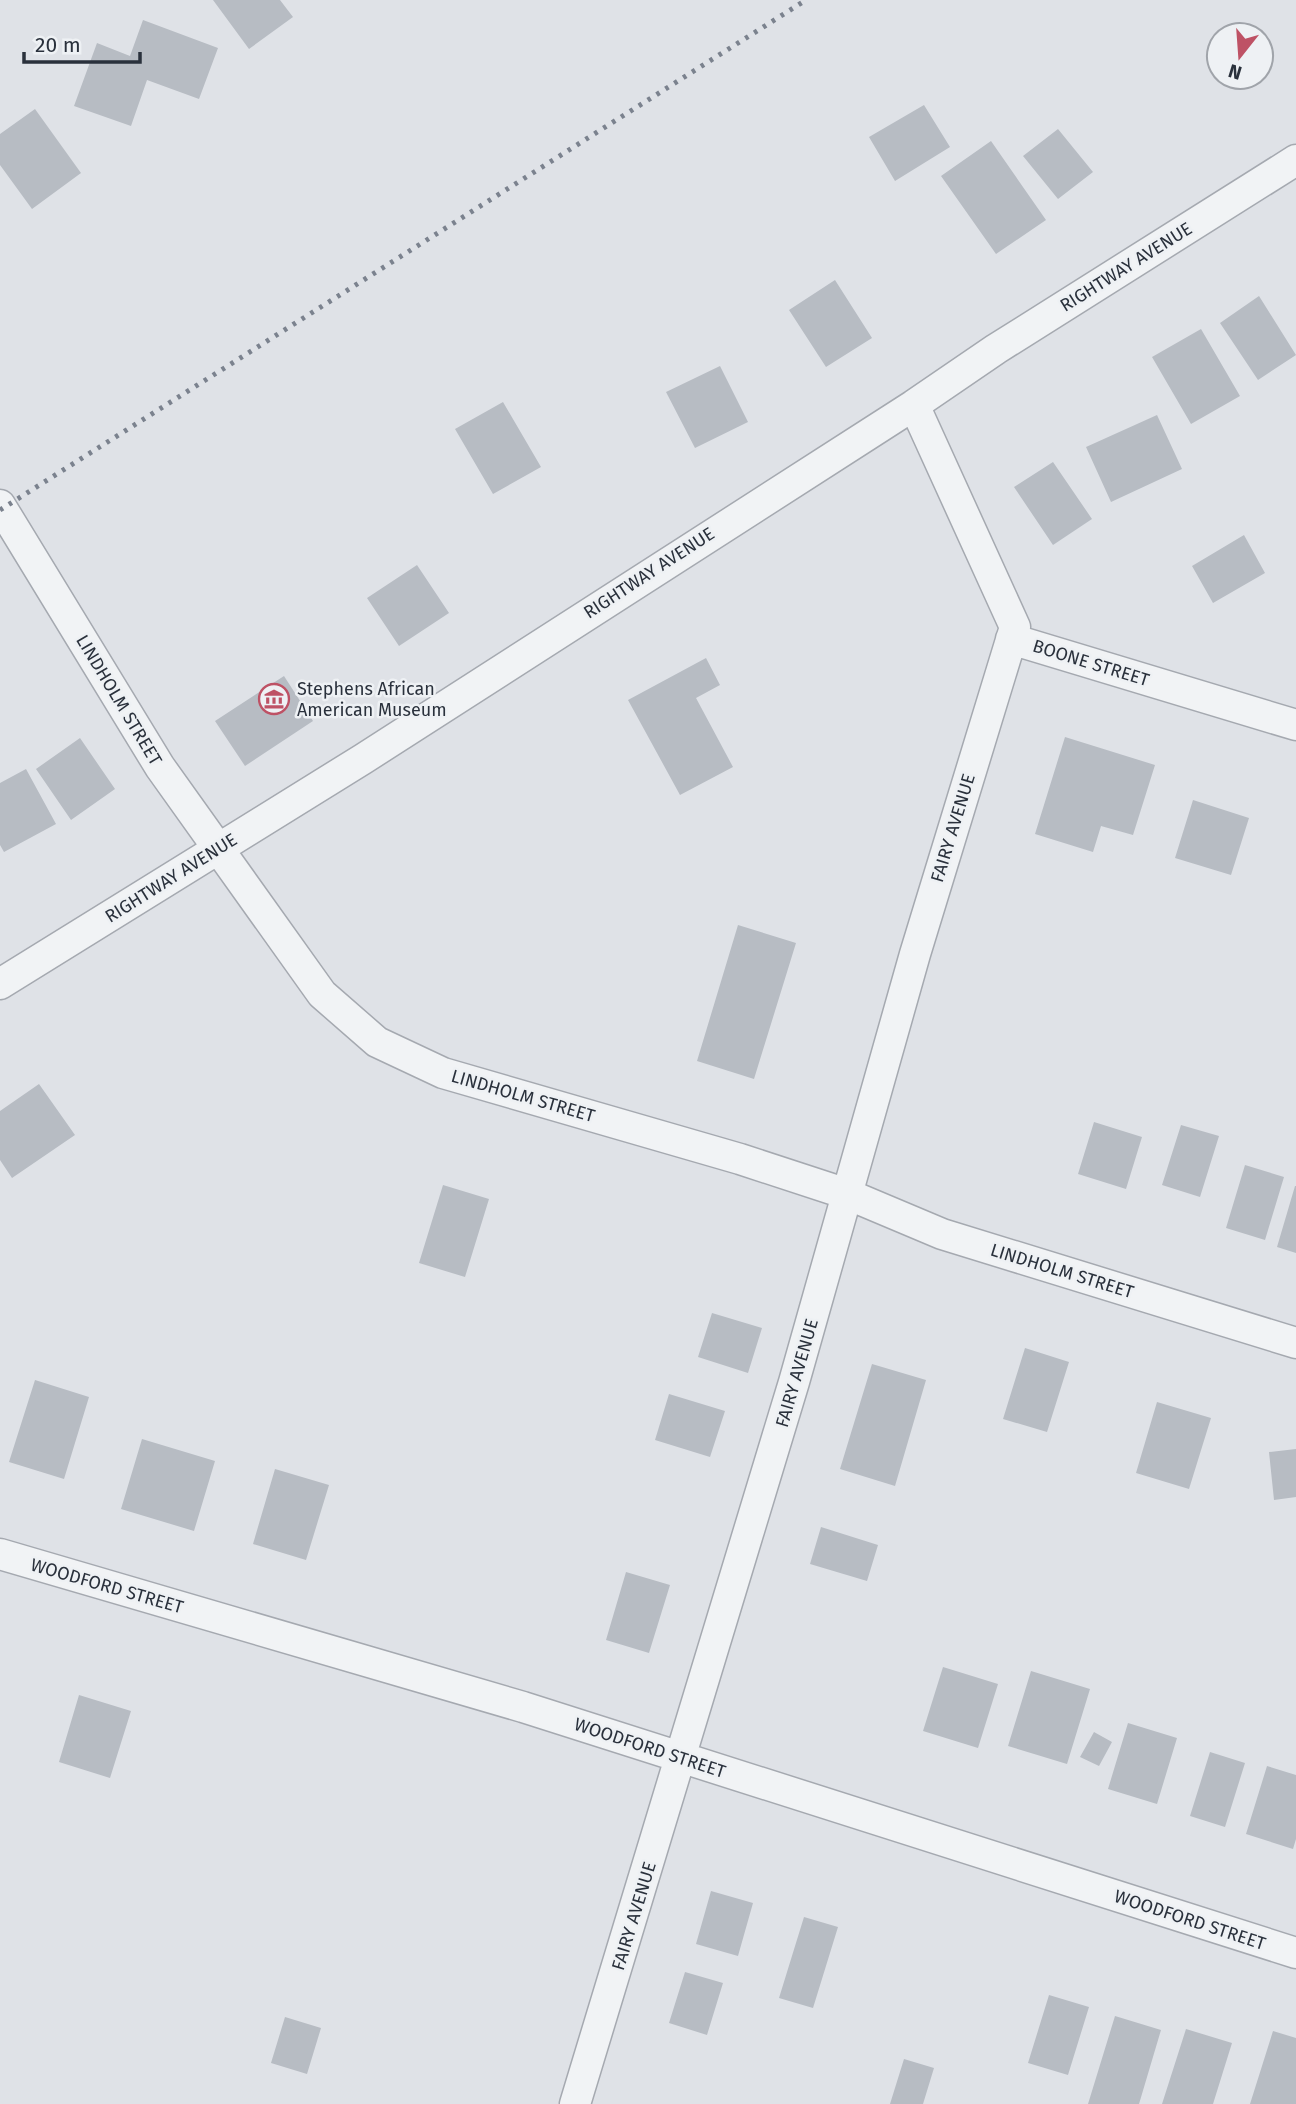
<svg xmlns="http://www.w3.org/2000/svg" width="1296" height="2104" font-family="'Fira Sans',sans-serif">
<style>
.building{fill:#b7bcc3}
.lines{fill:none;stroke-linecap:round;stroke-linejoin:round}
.minor-casing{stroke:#a5a9b0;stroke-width:33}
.minor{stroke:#f1f3f5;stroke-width:30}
.rail{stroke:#7b828e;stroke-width:5;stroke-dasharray:3.5 7;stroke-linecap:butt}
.labels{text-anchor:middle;stroke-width:5;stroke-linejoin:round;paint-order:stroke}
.street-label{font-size:18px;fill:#2a313c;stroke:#eef1f4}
.poi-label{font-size:18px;fill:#2a313c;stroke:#eef1f4;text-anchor:start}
</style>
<rect width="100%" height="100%" fill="#dfe2e7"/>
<path class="building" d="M213,0H280L293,17L249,49Z
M143,20L218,48L199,99L147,80L131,126L74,106L97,43L130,56Z
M924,105L950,147L895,181L869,137Z
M35,109L81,173L32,209L0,165V134Z
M1058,129L1093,172L1058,199L1023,156Z
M991,141L1046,220L996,254L941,176Z
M835,280L872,338L826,367L789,310Z
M1259,296L1296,355L1258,380L1220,323Z
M1201,329L1240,396L1191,424L1152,357Z
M720,366L748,422L695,448L666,392Z
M503,402L541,467L493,494L455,429Z
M1157,415L1182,469L1111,502L1086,447Z
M1053,462L1092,519L1053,545L1014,487Z
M1244,535L1265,573L1213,603L1192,566Z
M417,565L449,613L399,646L367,598Z
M706,658L720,685L696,698L733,767L680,795L628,700Z
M284,676L313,721L245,766L215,721Z
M1065,737L1155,765L1133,835L1101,826L1093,852L1035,834Z
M80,738L115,789L71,820L36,769Z
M26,769L56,824L4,852L0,845V783Z
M1193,800L1249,818L1231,875L1175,858Z
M738,925L796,943L754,1079L697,1061Z
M39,1084L75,1135L12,1178L0,1160V1111Z
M1094,1122L1142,1137L1126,1189L1078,1174Z
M1181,1125L1219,1136L1200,1197L1162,1185Z
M1245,1165L1284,1177L1265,1240L1226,1228Z
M443,1185L489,1199L465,1277L419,1263Z
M1295,1186H1296V1253L1277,1247Z
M712,1313L762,1328L748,1373L698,1357Z
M1025,1348L1069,1362L1047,1432L1003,1419Z
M872,1364L926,1380L895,1486L840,1469Z
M35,1380L89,1397L64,1479L9,1462Z
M669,1394L725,1411L710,1457L655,1440Z
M1157,1402L1211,1418L1189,1489L1136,1473Z
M142,1439L215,1461L194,1531L121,1509Z
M1296,1449V1497L1274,1500L1269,1452Z
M275,1469L329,1485L306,1560L253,1544Z
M821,1527L878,1545L867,1581L810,1564Z
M626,1572L670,1585L649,1653L606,1640Z
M943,1667L998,1684L978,1748L923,1731Z
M1031,1671L1090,1689L1067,1764L1008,1746Z
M79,1695L131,1711L110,1778L59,1762Z
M1128,1723L1177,1738L1157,1804L1108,1789Z
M1094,1732L1112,1742L1099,1766L1080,1757Z
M1210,1752L1245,1763L1225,1827L1190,1816Z
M1267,1766L1296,1775V1839L1293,1849L1246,1834Z
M711,1891L753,1903L738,1956L696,1944Z
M804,1917L838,1927L813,2008L779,1998Z
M685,1972L723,1983L707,2035L669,2023Z
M1049,1995L1089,2007L1068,2075L1028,2063Z
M1115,2016L1161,2030L1139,2104H1088Z
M285,2017L321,2028L307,2074L271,2063Z
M1186,2029L1232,2043L1213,2104H1162Z
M1273,2031L1296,2038V2104H1250Z
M904,2059L934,2068L923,2104H890Z"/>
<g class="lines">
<g class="minor-casing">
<path id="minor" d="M0,505L160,767L322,994L377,1042L443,1073L740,1159L847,1194L942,1234L1296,1343
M1011,639L1296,725
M0,984L363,759L914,405L996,349L1296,160
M0,1554L523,1707L1296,1953
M575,2104L794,1382L915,954L1015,627L914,405"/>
</g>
<use href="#minor" class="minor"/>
<path class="rail" d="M0,510L806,0"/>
</g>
<defs>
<g id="museum-ring" transform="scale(1.575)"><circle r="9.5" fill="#eef1f4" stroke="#be5265" stroke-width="1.5"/><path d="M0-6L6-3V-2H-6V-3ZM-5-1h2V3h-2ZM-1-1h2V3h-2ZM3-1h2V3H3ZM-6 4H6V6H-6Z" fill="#be5265"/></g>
</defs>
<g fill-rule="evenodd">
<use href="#museum-ring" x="274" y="699"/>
</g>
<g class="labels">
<g class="street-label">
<text transform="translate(1126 267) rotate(-32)" y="6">RIGHTWAY AVENUE</text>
<text transform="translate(649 573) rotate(-33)" y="6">RIGHTWAY AVENUE</text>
<text transform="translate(1091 663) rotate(17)" y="6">BOONE STREET</text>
<text transform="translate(119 700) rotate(59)" y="6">LINDHOLM STREET</text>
<text transform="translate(953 828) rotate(-73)" y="6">FAIRY AVENUE</text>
<text transform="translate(171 878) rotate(-32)" y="6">RIGHTWAY AVENUE</text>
<text transform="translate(523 1096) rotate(16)" y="6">LINDHOLM STREET</text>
<text transform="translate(1062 1271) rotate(17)" y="6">LINDHOLM STREET</text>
<text transform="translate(797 1373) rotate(-74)" y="6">FAIRY AVENUE</text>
<text transform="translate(107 1586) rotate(16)" y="6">WOODFORD STREET</text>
<text transform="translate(650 1748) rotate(18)" y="6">WOODFORD STREET</text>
<text transform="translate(634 1916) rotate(-73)" y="6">FAIRY AVENUE</text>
<text transform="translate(1190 1920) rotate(18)" y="6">WOODFORD STREET</text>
</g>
<g class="poi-label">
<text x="297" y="695">Stephens African<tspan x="297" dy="21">American Museum</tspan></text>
</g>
</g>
<g transform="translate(1240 56) rotate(197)"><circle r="33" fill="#eef1f4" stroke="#a0a4aa" stroke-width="2"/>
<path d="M0-5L12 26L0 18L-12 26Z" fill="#be5265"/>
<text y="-10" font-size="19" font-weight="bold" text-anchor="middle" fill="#2a313c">N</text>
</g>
<path d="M24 52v10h116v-10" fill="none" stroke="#2a313c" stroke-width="3.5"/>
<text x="35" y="52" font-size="21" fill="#2a313c" stroke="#eef1f4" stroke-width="5" paint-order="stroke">20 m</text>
</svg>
